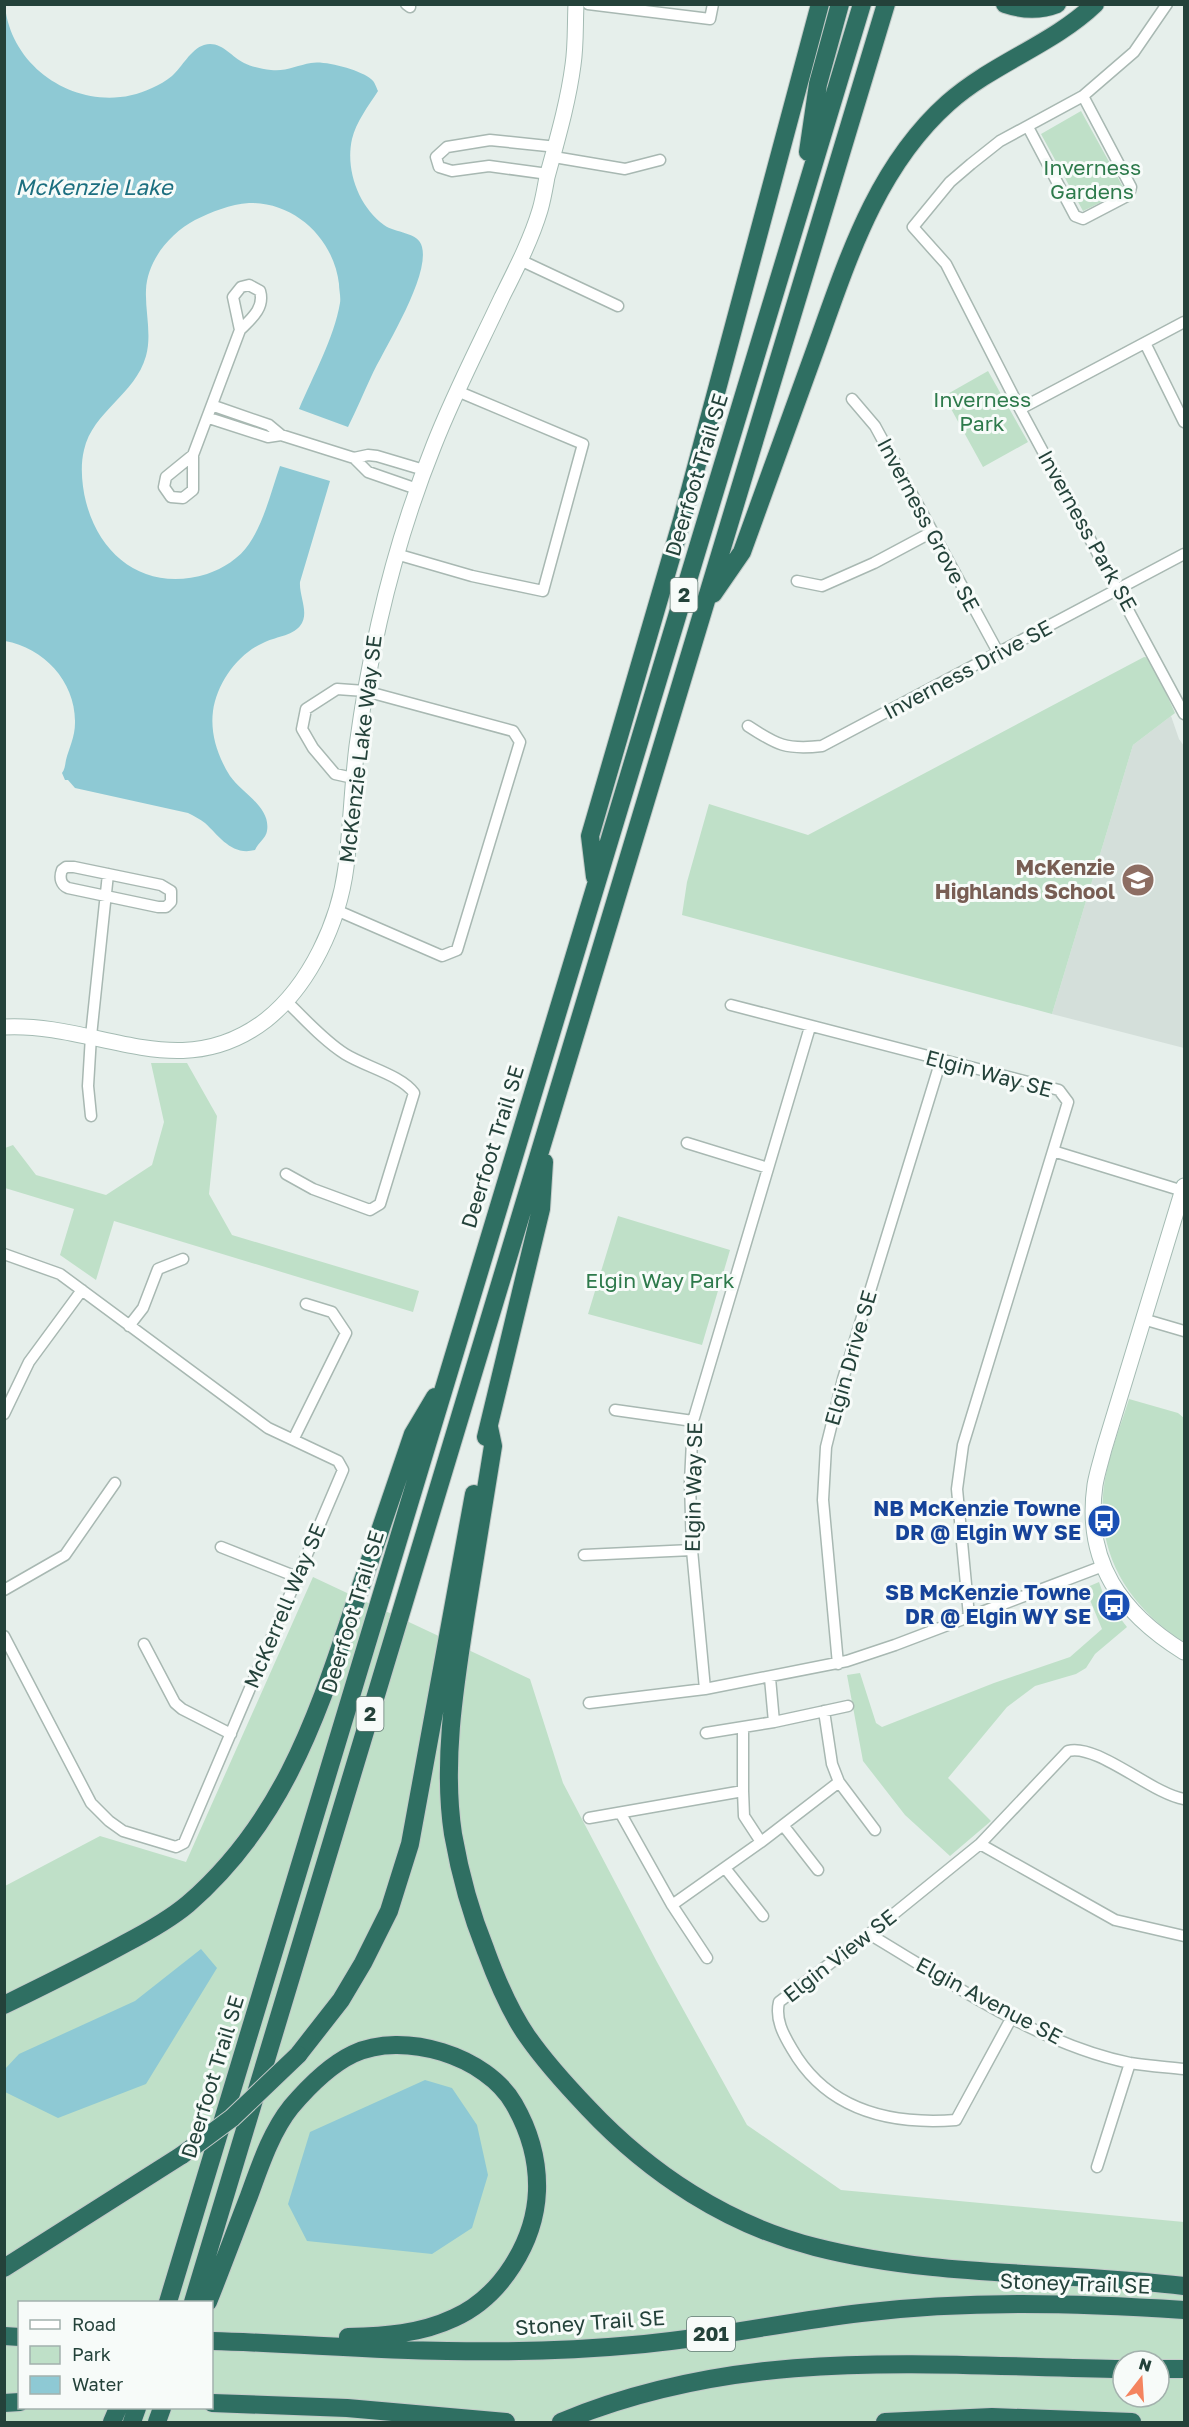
<svg xmlns="http://www.w3.org/2000/svg" width="1189" height="2427" font-family="'Golos Text',sans-serif">
<style>
.built{fill:#d4dfda}
.green{fill:#bfe0c8;fill-rule:evenodd}
.water{fill:#8ec9d4}
.lines{fill:none;stroke-linecap:round;stroke-linejoin:round}
.street-casing{stroke:#a8b8b2;stroke-width:13}
.secondary-casing{stroke:#a4bbb3;stroke-width:17}
.highway-casing{stroke:#c2cac8;stroke-width:20}
.street{stroke:#fff;stroke-width:10}
.secondary{stroke:#fff;stroke-width:15}
.highway{stroke:#2f6f62;stroke-width:18}
.highway-bridge-casing{stroke:#c2cac8;stroke-width:20;stroke-linecap:butt}
.highway-bridge{stroke:#2f6f62;stroke-width:18}
.labels{text-anchor:middle;stroke-width:6;stroke-linejoin:round;paint-order:stroke}
.shield{fill:#f7fbf9;stroke:#637a73;stroke-width:1.5}
.shield-label{font-size:20px;font-weight:bold;fill:#24423a}
.park-label{font-size:21px;fill:#2d7a4b;stroke:#f7fbf9}
.street-label{font-size:21px;fill:#24423a;stroke:#f7fbf9}
.education-label{font-size:21px;font-weight:bold;fill:#785e54;stroke:#f7fbf9;text-anchor:end}
.transit-label{font-size:21px;font-weight:bold;fill:#164399;stroke:#f7fbf9;text-anchor:end}
.water-label{font-size:22px;font-style:italic;fill:#1c6f80;stroke:#f7fbf9}
</style>
<rect width="100%" height="100%" fill="#e6efeb"/>
<path class="built" d="M1171,716L1179,739L1184,746V1048L1052,1014L1133,745Z"/>
<path class="green" d="M1081,111L1123,187L1120,193L1083,211L1041,134Z
M988,371L1028,442L983,467L944,396Z
M1144,657L1150,658L1175,713L1133,745L1052,1014L682,915L687,882L709,804L808,835Z
M151,1063H187L217,1116L209,1194L232,1235L419,1291L413,1312L114,1221L96,1280L60,1255L74,1209L5,1188V1148L13,1145L36,1175L106,1195L152,1165L164,1122Z
M618,1216L730,1250L702,1345L588,1314Z
M1129,1399L1178,1413L1184,1418V1642C1126,1605 1093,1550 1105,1479C1110,1452 1121,1425 1129,1399Z
M313,1577L530,1679L563,1783L657,1962L747,2125L841,2190L1184,2222V2422H5V1886L100,1836L186,1862ZM20,2302H212V2408H20ZM1123,2361H1159V2397H1123Z
M1099,1582L1105,1599L1127,1627L1095,1654L1086,1668L1076,1674L1035,1686L1007,1707L948,1778L991,1821L950,1856L905,1815L863,1761L847,1675L860,1673L876,1723L882,1727L994,1683L1070,1657L1102,1629L1085,1588Z"/>
<path class="water" d="M5,6C12,75 90,118 152,88C159,85 166,81 172,76C182,67 191,49 204,45C221,40 231,57 244,63C252,67 262,69 271,70C285,72 298,65 311,63C324,60 361,70 371,79C375,82 376,87 378,91C369,105 356,122 352,139C345,170 359,207 384,225C395,233 419,232 422,247C430,277 384,349 371,377C363,394 356,411 348,427L299,409C313,376 334,338 340,303C341,297 339,290 339,284C334,240 296,202 249,203C230,204 212,212 195,220C170,233 147,261 146,290C145,312 152,334 146,356C135,395 93,411 84,450C80,466 82,486 86,502C101,560 149,592 207,574C222,569 240,558 249,544C264,522 271,492 280,466L330,481L300,582C299,596 310,614 300,626C292,636 274,637 263,643C238,654 217,683 213,711C210,734 218,757 230,776C242,793 271,807 267,831C266,838 258,843 255,850C232,856 220,837 205,823C200,819 194,816 188,813L75,788L68,780H65L62,773C65,769 65,765 66,760C69,748 75,737 75,723C76,682 44,648 5,641Z
M201,1949L217,1968L146,2084L58,2118L5,2092V2069L19,2054L135,2001Z
M425,2080L452,2088L477,2125L488,2175L472,2228L432,2254L307,2241L288,2204L310,2132Z"/>
<g class="lines">
<g class="street-casing">
<path id="street" d="M406,4L410,7
M588,4L710,19L713,4
M1167,4L1134,52L1083,96L1000,141L971,164L950,182L913,227L946,264L1020,409L1184,714
M1028,127L1075,216L1083,219L1129,195L1131,187L1083,96
M554,157L625,169L660,160
M548,174L489,166L452,171L439,167L436,157L447,147L490,140L557,147
M520,260L618,306
M249,285L260,291C265,308 251,319 240,330L233,297L241,287Z
M1145,343L1184,422
M852,399L875,426L999,654
M214,406L269,425L281,435
M1020,409L1184,322
M209,418L268,437L281,435L354,458L368,455L377,456L424,470
M193,455L166,477L164,487L171,497L183,498L193,490V455L240,330
M354,458L368,472L417,489
M396,554L472,576L543,591L583,444L457,391
M797,581L822,586L874,563L932,532
M748,726C777,745 786,750 822,746L1184,554
M66,867H74L161,885L171,891V902L166,907H158L68,888C61,885 59,878 62,870Z
M336,910L442,956L457,950L520,742L513,731L365,691L337,689L306,709L302,729L313,748L335,774L353,778
M286,1001C305,1019 323,1040 345,1054C366,1067 401,1075 414,1093L380,1204L370,1210L313,1189L286,1174
M731,1005L1059,1090L1068,1102L963,1445L957,1489L969,1616
M810,1027L693,1421L690,1482L692,1550L705,1689L847,1661L895,1645L1103,1566
M91,1116L88,1086L91,1036L108,874
M687,1143L768,1168
M1053,1151L1183,1191
M4,1254L60,1274L268,1428L338,1461L343,1470L184,1843L176,1847L123,1831L109,1821L91,1803L4,1636
M1143,1319L1184,1331
M129,1326L143,1308L158,1269L183,1259
M615,1410L693,1421
M4,1414L29,1362L82,1290
M294,1438L346,1333L332,1312L306,1304
M221,1547L297,1577
M584,1555L692,1550
M4,1590L65,1555L115,1483
M144,1644L175,1703L182,1709L231,1734
M838,1664L823,1500L826,1447L843,1379L941,1060
M770,1678L774,1722L848,1706
M589,1703L705,1689
M706,1733L774,1722
M839,1782L875,1830
M743,1791L744,1816L761,1842L839,1782L832,1764L824,1711
M621,1814L672,1905L707,1958
M589,1818L743,1791V1727
M783,1825L818,1870
M980,1844L1115,1920L1184,1936
M725,1868L763,1916
M672,1905L761,1842
M869,1934C950,1982 1037,2044 1130,2063C1148,2066 1166,2067 1184,2069
M1012,2017L956,2120C890,2125 827,2110 792,2049C783,2034 775,2019 779,2002L869,1934L980,1844L1068,1751C1097,1743 1152,1794 1184,1799
M1097,2167L1130,2063"/>
</g>
<g class="secondary-casing">
<path id="secondary" d="M4,1027C98,1022 179,1087 266,1020C310,985 339,922 346,867C351,827 352,786 357,746C371,642 395,542 434,445C454,394 479,346 502,297C516,269 531,240 540,210C543,200 545,188 547,177C557,140 568,103 573,65C576,45 575,25 576,4
M1184,1186L1104,1449C1101,1461 1097,1473 1095,1485C1084,1562 1121,1613 1184,1652"/>
</g>
<g class="highway-casing">
<path id="highway" d="M1005,4C1023,10 1039,11 1057,4
M808,152L818,84L840,4
M713,594L742,552C766,487 789,421 813,356C846,265 874,169 948,103C993,63 1052,45 1095,4
M595,877L590,836L682,520L820,4
M489,1427L493,1446C484,1501 475,1557 466,1613C455,1684 442,1762 453,1834C460,1874 471,1914 486,1951C497,1981 509,2010 527,2036C545,2062 566,2085 588,2108C650,2174 728,2225 815,2247C936,2278 1062,2271 1184,2286
M486,1437L541,1209L544,1162
M4,2005C45,1985 86,1965 126,1943C147,1932 169,1920 188,1904C279,1825 314,1726 351,1615C372,1555 392,1495 413,1434L435,1397
M298,2055L341,2000L363,1963L389,1911L410,1844L474,1494
M4,2268L182,2155
M168,2302L862,4
M193,2302L886,4
M208,2302C222,2267 235,2232 249,2196C260,2166 271,2132 291,2107C308,2087 330,2065 353,2054C403,2030 487,2056 514,2104C529,2130 538,2161 537,2191C535,2242 501,2297 454,2318C420,2334 385,2336 348,2337
M4,2336L20,2337
M212,2341C290,2343 368,2350 447,2351C509,2352 571,2351 633,2345C709,2339 785,2322 861,2313C969,2300 1076,2303 1184,2310
M1159,2369H1184
M4,2403L20,2402
M212,2403L347,2408L506,2422
M112,2422L118,2408
M132,2422L137,2408
M157,2422L162,2408
M561,2422C746,2345 928,2366 1123,2369
M885,2422L992,2417L1132,2422"/>
</g>
<use href="#street" class="street"/>
<use href="#secondary" class="secondary"/>
<use href="#highway" class="highway"/>
<g class="highway-bridge-casing">
<path id="highway-bridge" d="M182,2155L232,2118L298,2055"/>
</g>
<use href="#highway-bridge" class="highway-bridge"/>
</g>
<defs>
<g id="school-disc" transform="scale(1.725)"><circle r="9.5" fill="#8d6e63" stroke="#f7fbf9"/><path d="M0-5L7-2L0 1L-7-2ZM-4 1L0 2.5L4 1V4Q0 6-4 4Z" fill="#fff"/></g>
<g id="bus-disc" transform="scale(1.725)"><circle r="9.5" fill="#1a4fb4" stroke="#f7fbf9"/><path d="M-5-6H5V4H4V6H2V4H-2V6H-4V4H-5ZM-3.5-4V0h7V-4ZM-3.5 1.2v1.5H-2V1.2ZM2 1.2v1.5H3.5V1.2Z" fill="#fff"/></g>
</defs>
<g fill-rule="evenodd">
<use href="#school-disc" x="1138" y="880"/>
<use href="#bus-disc" x="1104" y="1521"/>
<use href="#bus-disc" x="1114" y="1605"/>
</g>
<g class="labels">
<g class="shield">
<rect x="670.5" y="578" width="27" height="34" rx="4.5"/>
<rect x="356.5" y="1697" width="27" height="34" rx="4.5"/>
<rect x="687" y="2317" width="48" height="34" rx="4.5"/>
</g>
<g class="shield-label">
<text x="684" y="602">2</text>
<text x="370" y="1721">2</text>
<text x="711" y="2341">201</text>
</g>
<g class="park-label">
<text x="1092" y="175">Inverness<tspan x="1092" dy="24">Gardens</tspan></text>
<text x="982" y="407">Inverness<tspan x="982" dy="24">Park</tspan></text>
<text x="660" y="1288">Elgin Way Park</text>
</g>
<g class="street-label">
<text transform="translate(697 475) rotate(-73)" y="7">Deerfoot Trail SE</text>
<text transform="translate(928 525) rotate(62)" y="7">Inverness Grove SE</text>
<text transform="translate(1087 531) rotate(61)" y="7">Inverness Park SE</text>
<text transform="translate(968 670) rotate(-28)" y="7">Inverness Drive SE</text>
<text transform="translate(361 749) rotate(-83)" y="7">McKenzie Lake Way SE</text>
<text transform="translate(989 1074) rotate(15)" y="7">Elgin Way SE</text>
<text transform="translate(493 1147) rotate(-73)" y="7">Deerfoot Trail SE</text>
<text transform="translate(851 1358) rotate(-74)" y="7">Elgin Drive SE</text>
<text transform="translate(694 1487) rotate(-89)" y="7">Elgin Way SE</text>
<text transform="translate(285 1606) rotate(-67)" y="7">McKerrell Way SE</text>
<text transform="translate(353 1612) rotate(-73)" y="7">Deerfoot Trail SE</text>
<text transform="translate(840 1956) rotate(-38)" y="7">Elgin View SE</text>
<text transform="translate(989 2001) rotate(28)" y="7">Elgin Avenue SE</text>
<text transform="translate(213 2077) rotate(-73)" y="7">Deerfoot Trail SE</text>
<text transform="translate(1075 2284) rotate(2)" y="7">Stoney Trail SE</text>
<text transform="translate(590 2323) rotate(-4)" y="7">Stoney Trail SE</text>
</g>
<g class="education-label">
<text x="1115" y="875">McKenzie<tspan x="1115" dy="24">Highlands School</tspan></text>
</g>
<g class="transit-label">
<text x="1081" y="1516">NB McKenzie Towne<tspan x="1081" dy="24">DR @ Elgin WY SE</tspan></text>
<text x="1091" y="1600">SB McKenzie Towne<tspan x="1091" dy="24">DR @ Elgin WY SE</tspan></text>
</g>
<g class="water-label">
<text x="94" y="195">McKenzie Lake</text>
</g>
</g>
<rect width="1189" height="2427" fill="none" stroke="#24423a" stroke-width="12"/>
<rect x="18" y="2301" width="195" height="108" fill="#f7fbf9" stroke="#a3b1ad" stroke-width="1.5"/>
<rect x="30" y="2320" width="30" height="9" fill="#ffffff" stroke="#a3b1ad" stroke-width="1.5"/>
<text x="72" y="2331" font-size="18" fill="#24423a">Road</text>
<rect x="30" y="2346" width="30" height="18" fill="#bfe0c8" stroke="#a3b1ad" stroke-width="1.5"/>
<text x="72" y="2361" font-size="18" fill="#24423a">Park</text>
<rect x="30" y="2376" width="30" height="18" fill="#8ec9d4" stroke="#a3b1ad" stroke-width="1.5"/>
<text x="72" y="2391" font-size="18" fill="#24423a">Water</text>
<g transform="translate(1141 2379) rotate(17)"><circle r="28" fill="#f7fbf9" stroke="#a3b1ad" stroke-width="1.5"/>
<path d="M0-4.5L10 22L0 15L-10 22Z" fill="#f4845f"/>
<text y="-9" font-size="16" font-weight="bold" text-anchor="middle" fill="#24423a">N</text>
</g>
</svg>
